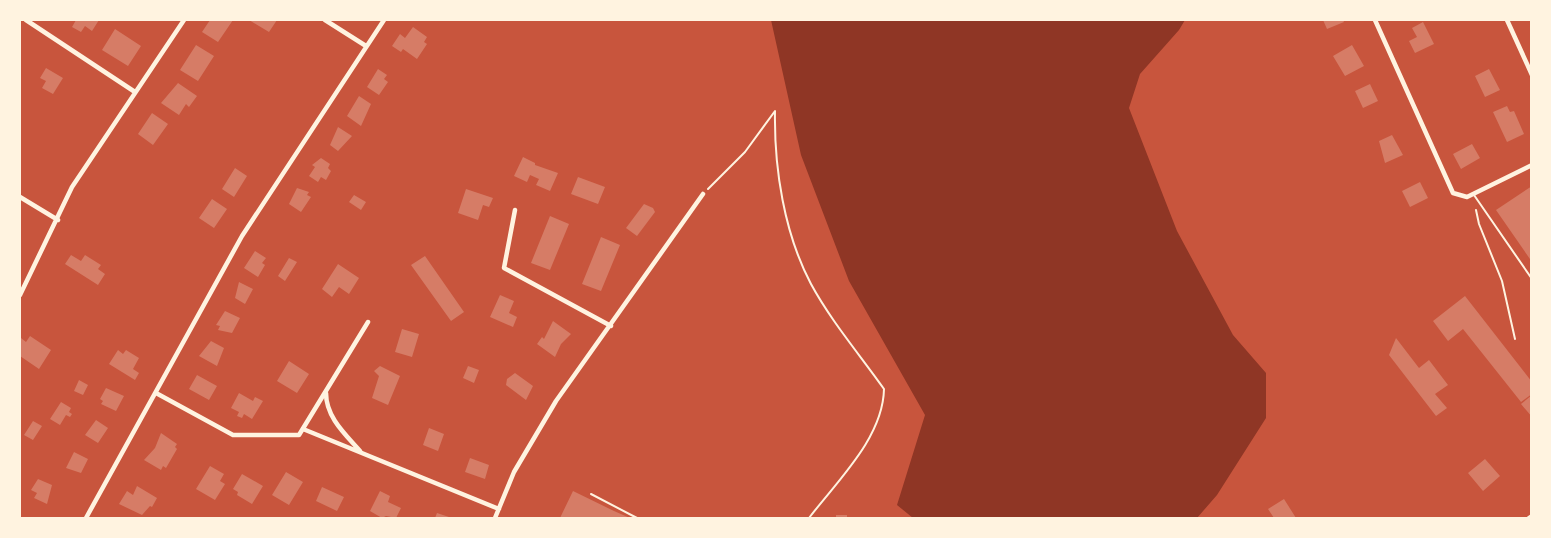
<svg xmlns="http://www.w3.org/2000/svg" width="1551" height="538" font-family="'Public Sans',sans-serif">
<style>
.water{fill:#8f3625}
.building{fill:#d67c66}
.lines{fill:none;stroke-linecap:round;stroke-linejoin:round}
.path{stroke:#fff3e0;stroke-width:2}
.service{stroke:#fff3e0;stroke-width:2}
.minor{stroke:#fff3e0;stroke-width:4.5}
</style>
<rect width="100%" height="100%" fill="#c8553d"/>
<path class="water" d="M771,20H1185L1179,30L1140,74L1129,108L1177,231L1233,335L1266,373V418L1217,495L1197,518H913L897,505L925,415L849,281L801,155Z"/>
<path class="building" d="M76,20H99L92,31L85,26L81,32L72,27Z
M210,20H233L218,42L202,32Z
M249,20H277L269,32Z
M1323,20H1343L1344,22L1327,29Z
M1423,22L1434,44L1415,53L1409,41L1417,37L1412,28Z
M413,27L427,37L424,42L427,44L417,59L403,49L401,52L392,46L400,34L405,38Z
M115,29L141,46L128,66L102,50Z
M196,45L214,56L198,81L180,70Z
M1352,45L1364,66L1345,76L1333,56Z
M46,68L63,78L53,94L42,88L46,81L40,78Z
M378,69L387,75L384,79L388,82L379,95L367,87Z
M1489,69L1500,90L1485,97L1475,76Z
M178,83L197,96L189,107L186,104L179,115L161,103Z
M1370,84L1378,101L1363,108L1355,91Z
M359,96L371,104L361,126L347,116Z
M1507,106L1510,112L1514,111L1524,134L1507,142L1493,112Z
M152,113L168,124L153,145L138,134Z
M338,127L352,136L338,151L330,145Z
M1392,135L1403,155L1385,163L1379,141Z
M1472,144L1480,158L1461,169L1453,154Z
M523,157L535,163V165L558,173L550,191L536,185L539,179L530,175L527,182L514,176Z
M321,158L330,164L328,168L331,171L326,180L321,177L318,182L309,176L315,167L312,165Z
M235,168L247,176L234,197L222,189Z
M578,177L605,187L598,204L571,194Z
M1420,182L1428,198L1410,207L1402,191Z
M1532,186V262L1496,210Z
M297,188L309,192L307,195L311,197L301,212L289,204Z
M466,189L493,198L489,207L483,205L478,220L458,213Z
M354,195L366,202L361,210L349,202Z
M212,199L227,209L214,228L199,218Z
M644,204L653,208L655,212L637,236L626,228Z
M550,216L569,224L550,270L531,263Z
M601,237L620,245L601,291L582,284Z
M255,251L266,258L262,263L265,265L258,277L244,268Z
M71,255L81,261L85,255L101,265L98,269L105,274L98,285L65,264Z
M425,256L464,312L451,321L411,265Z
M289,258L297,262L285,281L278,276Z
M338,264L359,278L349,294L339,287L332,297L322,289Z
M239,282L253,289L245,304L235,298Z
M500,295L514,301L509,313L517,317L513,327L490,317Z
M1465,296L1532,382V394L1521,402L1463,329L1448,341L1433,321Z
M225,311L240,318L232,333L218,330L220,326L216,325Z
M553,321L571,334L561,344L555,357L537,344L542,337L544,339Z
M402,329L419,334L412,357L395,352Z
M30,336L51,350L39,369L20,356V341L21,338L26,342Z
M1396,338L1419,368L1429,360L1448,385L1435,394L1447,408L1436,416L1389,355Z
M211,341L224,348L217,366L199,356Z
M118,350L123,354L126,350L139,358L133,369L139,373L135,380L109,364Z
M289,361L309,374L297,393L277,381Z
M380,366L400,376L388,405L372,398L379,376L374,371Z
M468,366L479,370L474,383L463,378Z
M515,373L533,386L526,400L506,385L507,379Z
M197,375L217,386L209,400L189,389Z
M79,380L88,385L83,395L74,391Z
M106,388L124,396L116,411L101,404L103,401L100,399Z
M239,393L253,401L255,397L263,401L252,419L244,414L242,418L237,416L239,412L231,408Z
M1532,395V417L1521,404Z
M61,402L71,408L69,412L72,414L70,417L66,415L60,425L50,419Z
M96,420L108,428L98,443L85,435Z
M33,421L42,426L33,440L24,435Z
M429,428L444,434L438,451L423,445Z
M161,433L177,444L175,447L177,449L166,468L163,466L161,470L144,460L155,448Z
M74,452L88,459L81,473L66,468Z
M470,458L489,465L485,479L465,472Z
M1485,459L1500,476L1483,491L1468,473Z
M210,466L224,474L220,481L225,484L215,500L196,489Z
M286,472L303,482L289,505L272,495Z
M242,474L263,486L252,504L237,495L238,492L233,489Z
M38,479L52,485L47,504L34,498L37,493L31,490Z
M137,486L157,498L152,507L150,506L142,515L119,504L127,491L133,495Z
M322,487L344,497L337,511L316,501Z
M380,491L390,496L388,502L401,508L396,518L386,516L382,518L370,511Z
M573,491L614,511L630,518H560Z
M1284,499L1296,518H1274L1268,509Z
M437,513L452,518H435Z
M836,515H847V518H836Z"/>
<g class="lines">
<path class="path" d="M708,189L745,152L775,111C774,168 784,233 811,284C831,321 860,355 884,389C883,438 837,481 809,518
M1476,210L1479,224L1502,281L1515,339
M591,494L637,518"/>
<path class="service" d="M1474,195L1532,279"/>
<path class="minor" d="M26,20L135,92
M325,20L366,46
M1375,20L1453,193L1467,197L1532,165
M1507,20L1532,75
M20,197L58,220
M515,210L504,268L611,326
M20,295L72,187L184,20
M156,393L233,435H299L368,322
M326,393C326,417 345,434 360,451
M303,429L499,509
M86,518L242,236L384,20
M495,518L514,472L556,401L703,194
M1529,518L1532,516"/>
</g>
<rect width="1551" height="538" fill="none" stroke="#fff3e0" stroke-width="42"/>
</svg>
